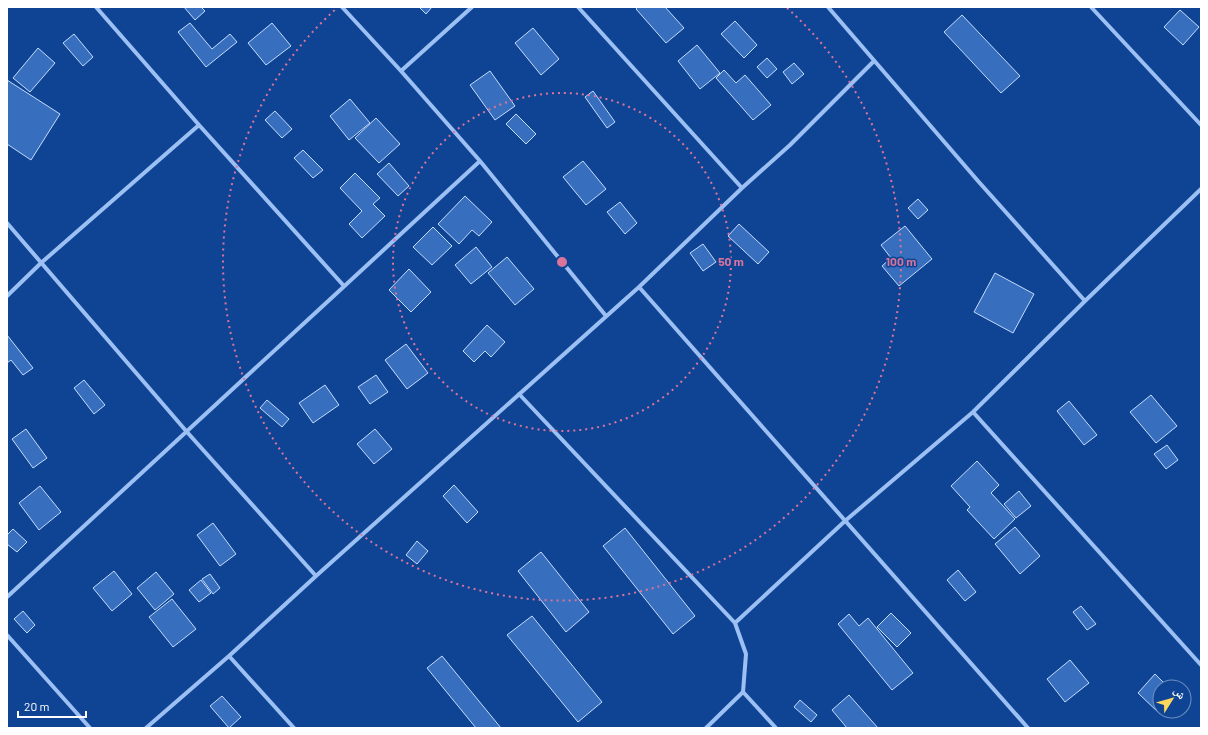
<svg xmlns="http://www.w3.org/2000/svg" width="1208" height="735" font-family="Barlow,'Noto Naskh Arabic',sans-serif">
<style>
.building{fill:#376ebd;stroke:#c4dcfe}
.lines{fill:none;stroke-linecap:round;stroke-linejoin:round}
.minor{stroke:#9cc0f4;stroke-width:4}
.ring{fill:none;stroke:#da749d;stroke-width:2;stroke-dasharray:2 4}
.centre{fill:#da749d;stroke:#0f4494;stroke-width:2}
.ring-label{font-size:12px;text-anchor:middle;font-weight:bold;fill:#da749d;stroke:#0f4494;stroke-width:3;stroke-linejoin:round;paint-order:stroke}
</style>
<rect width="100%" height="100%" fill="#0f4494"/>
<path class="building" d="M184,7H201L205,11L195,20Z
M419,7H432L426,14Z
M638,7H665L684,28L666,43L636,9Z
M1180,10L1199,27L1183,45L1164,27Z
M962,15L1020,76L1001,93L944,32Z
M735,21L757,45L744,58L721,34Z
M190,23L212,49L230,34L237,42L206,67L178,32Z
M272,23L291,46L266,65L248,43Z
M533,28L559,59L541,75L515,43Z
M74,34L93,57L83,66L63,43Z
M697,45L720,73L700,89L678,61Z
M38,48L55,63L30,92L13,78Z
M767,58L777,69L767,78L757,67Z
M794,63L804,74L792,84L783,72Z
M724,70L736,83L745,75L771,105L753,120L716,78Z
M490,71L515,106L495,120L470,85Z
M7,80L60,114L31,160L7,144Z
M593,91L615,122L607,128L585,97Z
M350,99L370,123L349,140L330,116Z
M275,111L292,129L282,138L265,120Z
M516,114L536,134L526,144L506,124Z
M376,118L400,144L379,163L355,138Z
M303,150L323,170L313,178L294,158Z
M583,161L606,189L586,205L563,177Z
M389,163L409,186L398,196L377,174Z
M355,173L380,198L373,204L385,216L362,238L349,224L362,211L340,188Z
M465,196L492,222L479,236L472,230L459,244L438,224Z
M918,199L928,210L918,219L908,208Z
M620,202L637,223L625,234L607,212Z
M739,224L769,252L758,264L728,236Z
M905,226L932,259L899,286L882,266L891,258L881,245Z
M433,227L452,246L432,265L413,247Z
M703,244L716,262L703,271L690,253Z
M476,247L492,267L471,284L455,265Z
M507,257L534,289L515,305L488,273Z
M409,269L431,292L411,312L389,290Z
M995,273L1034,294L1013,333L974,312Z
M487,325L505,342L491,357L485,351L474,362L463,351Z
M7,335L33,368L23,375L11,360L7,363Z
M406,344L428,373L407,389L385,360Z
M376,375L388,392L370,404L358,387Z
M84,380L105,405L94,414L74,388Z
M325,385L339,405L313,423L299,403Z
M1151,395L1177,426L1156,443L1130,412Z
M267,400L289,419L282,427L260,408Z
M1069,401L1097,435L1084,445L1057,411Z
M26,429L47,458L33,468L12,439Z
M375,429L392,449L374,464L357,444Z
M1167,445L1178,460L1166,469L1154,454Z
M977,461L999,485L991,493L1015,519L994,539L967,510L970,507L951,486Z
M454,485L478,512L467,523L443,496Z
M40,486L61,512L39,530L19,503Z
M1019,491L1031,506L1016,518L1004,504Z
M213,523L236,554L220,566L197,535Z
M1015,527L1040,556L1020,574L995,544Z
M625,528L695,616L673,634L603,546Z
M13,529L27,542L17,552L7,544V535Z
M417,541L428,551L417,564L406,555Z
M541,552L589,612L566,632L518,571Z
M958,570L976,592L965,601L947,580Z
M114,571L132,594L112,611L93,588Z
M156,572L174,594L155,610L137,588Z
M210,574L220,588L213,594L202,579Z
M201,580L211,593L199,602L189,590Z
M172,599L196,629L173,647L149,617Z
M1081,606L1096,624L1087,630L1073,612Z
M23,611L35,625L27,633L14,619Z
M891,613L911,633L897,647L877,627Z
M849,614L859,626L868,618L913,673L892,690L838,624Z
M532,616L602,702L578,722L507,635Z
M442,656L501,728H476L427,668Z
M1070,660L1089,683L1065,702L1047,679Z
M1155,674L1168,687H1160V711H1162L1160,714L1138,693Z
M849,695L878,728H847L832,710Z
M222,696L241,717L229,728L210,706Z
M800,700L817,715L811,722L794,707Z"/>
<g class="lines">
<path class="minor" d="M96,7L199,125L344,286
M342,7L401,71L480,161L606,316
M578,7L742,188
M828,7L978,181L1085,301
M1091,7L1201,125
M401,71L472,7
M7,223L187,432L316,576
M639,287L1028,728
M7,296L41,263L199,125
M519,394L735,623L746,654L743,692L706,728
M973,412L1201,665
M7,597C166,452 322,306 480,161
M735,623L845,521L973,412L1085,301L1201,189
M7,635L90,728
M229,656L294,728
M743,692L776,728
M146,728L229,656L316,576L639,287L742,188L790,145L874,61"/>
</g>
<g class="ring">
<circle cx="562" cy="262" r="169"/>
<path d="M787 8A339 339 0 1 1 337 8"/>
</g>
<circle cx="562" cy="262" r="6" class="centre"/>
<g class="ring-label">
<text x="731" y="266">50 m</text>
<text x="901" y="266">100 m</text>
</g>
<rect width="1208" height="735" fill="none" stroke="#ffffff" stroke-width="16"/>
<g transform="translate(1172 699) rotate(53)"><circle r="19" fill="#0f4494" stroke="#6f8fbf"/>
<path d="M0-3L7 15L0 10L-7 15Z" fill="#ffd75f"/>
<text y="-6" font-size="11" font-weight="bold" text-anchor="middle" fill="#ffffff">ش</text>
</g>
<path d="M18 711v6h68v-6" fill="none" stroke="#ffffff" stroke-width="2"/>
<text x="24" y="711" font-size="12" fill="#ffffff" stroke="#0f4494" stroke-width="3" paint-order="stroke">20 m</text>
</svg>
